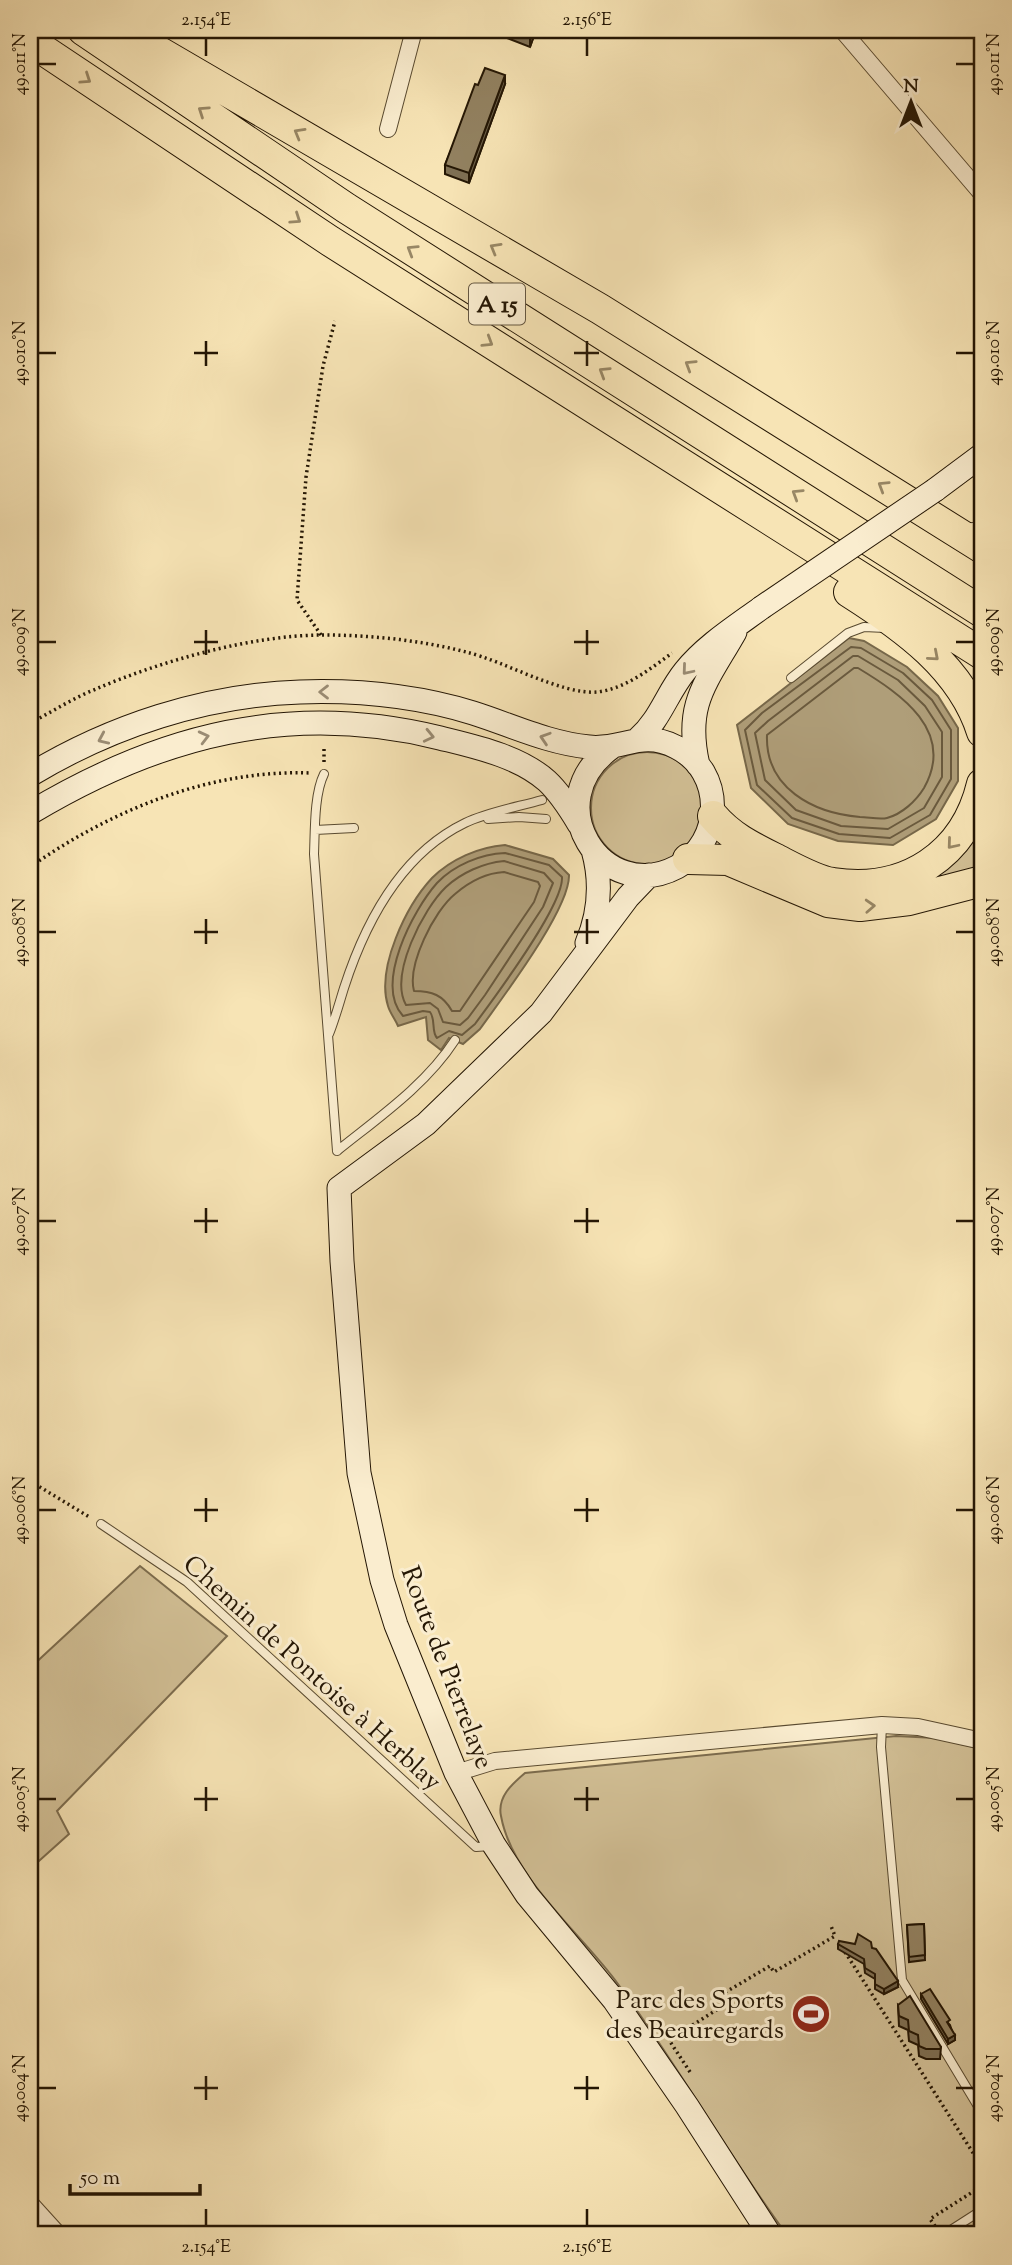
<svg xmlns="http://www.w3.org/2000/svg" width="1012" height="2265" font-family="'Sorts Mill Goudy',serif">
<style>
.green{fill:#d3c197;stroke:#7c6c4e;stroke-width:2}
.water{fill:#af9e79;stroke:#77684a;stroke-width:2}
.lines{fill:none;stroke-linecap:round;stroke-linejoin:round}
.shore{stroke:#6a5a3e;stroke-width:2}
.lane-casing{stroke:#594a30;stroke-width:10}
.street-casing{stroke:#594a30;stroke-width:18}
.secondary-casing{stroke:#241604;stroke-width:25}
.highway-casing{stroke:#241604;stroke-width:32}
.path{stroke:#241604;stroke-width:3.5;stroke-dasharray:2 3.5;stroke-linecap:butt}
.lane{stroke:#faedcf;stroke-width:8}
.street{stroke:#faedcf;stroke-width:16}
.secondary{stroke:#faedcf;stroke-width:23}
.highway{stroke:#f7e4b5;stroke-width:30}
.secondary-bridge-casing{stroke:#241604;stroke-width:25;stroke-linecap:butt}
.secondary-bridge{stroke:#faedcf;stroke-width:23}
.wall{fill:#7e6f53;stroke:#241604;stroke-width:2}
.shaded-wall{fill:#665a43;stroke:#241604;stroke-width:2}
.building{fill:#928160;stroke:#241604;stroke-width:2}
.oneway{stroke:#988765}
.oneway2{stroke:#9a8c74}
.ticks{fill:none;stroke:#241604;stroke-width:2.5}
.labels{text-anchor:middle;stroke-width:6;stroke-linejoin:round;paint-order:stroke}
.shield{fill:#faedcf;stroke:#645641;stroke-width:2}
.shield-label{font-size:24px;font-weight:bold;fill:#241604}
.street-label{font-size:26px;fill:#241604;stroke:#faedcf}
.poi-label{font-size:26px;fill:#241604;stroke:#faedcf;text-anchor:end}
.neatline{fill:none;stroke:#241604;stroke-width:2.5}
.ticks-label{font-size:18px;text-anchor:middle;fill:#241604}
</style>
<rect width="100%" height="100%" fill="#f7e4b5"/>
<filter id="stains"><feTurbulence type="fractalNoise" baseFrequency=".00286" numOctaves="4"/><feColorMatrix values="0 0 0 0 .2 0 0 0 0 .09 0 0 0 0 .02 0 0 0 .5 -.17"/></filter>
<radialGradient id="worn" r=".72"><stop offset=".6" stop-color="#630" stop-opacity="0"/><stop offset="1" stop-color="#630" stop-opacity=".3"/></radialGradient>
<path class="green" d="M591 808a56 56 0 1 1 112 0a56 56 0 1 1-112 0Z
M982,818V869L868,895Z
M140,1566L227,1636L57,1811L69,1834L30,1869V1668Z
M896,1736L936,1738L982,1749V2235H787C727,2154 678,2065 618,1984C582,1934 512,1878 501,1816C497,1797 512,1784 525,1773Z"/>
<path class="water" d="M849,638L864,641L907,667L938,696L958,728V781L936,819L893,845L838,841L788,824L751,788L737,725Z
M505,845L553,859L569,875C570,909 502,998 480,1029L463,1044L449,1038L441,1050L428,1040L426,1017L398,1026C395,1019 390,1013 388,1006C376,968 406,906 432,878C451,859 479,847 505,845Z"/>
<g class="lines">
<path class="shore" d="M851,647L861,648L903,673L932,700L951,730V779L930,815L890,838L839,834L792,818L757,785L745,730L762,713Z
M853,656H858L898,680L925,706L942,732V777L924,808L888,829L841,826L796,810L765,780L755,733L768,721Z
M854,668H858C901,694 956,731 924,788C916,801 902,814 887,818C880,820 868,817 860,817C813,813 765,788 767,735Z
M505,853L549,865L562,877C564,905 494,998 475,1024L462,1035L449,1031L437,1038C431,1031 436,1020 430,1012L423,1011L403,1016C374,984 413,910 437,883C454,865 481,854 505,853Z
M504,861L544,873L553,883L543,907L485,995L468,1018L460,1025L443,1022L438,1009L430,1003L406,1005C389,975 423,909 446,887C461,873 483,863 504,861Z
M504,872L538,882L540,886L534,902L460,1011H452C443,995 432,991 414,991C407,965 434,911 455,894C469,882 486,873 504,872Z"/>
<g class="lane-casing">
<path id="lane" d="M965,528L982,526
M791,678L848,633L864,627L885,628
M324,774C314,794 315,831 314,854L337,1151
M488,819L519,817L546,819
M315,830L354,828
M329,1034C335,1019 339,1004 344,988C365,923 401,854 465,823C488,812 517,807 542,800
M337,1151C378,1118 426,1085 455,1040
M101,1524L187,1582L476,1847L491,1846
M882,1725L881,1747L902,1980L982,2113
M943,2235L982,2210"/>
</g>
<g class="street-casing">
<path id="street" d="M842,30L982,194
M388,129L414,30
M456,1773L495,1761L882,1725L918,1727L982,1741
M30,2203L59,2235"/>
</g>
<g class="secondary-casing">
<path id="secondary" d="M935,490L982,455
M638,739C660,720 667,693 685,671C705,646 735,627 761,608
M698,765C684,704 706,683 735,632
M30,775C111,726 205,695 300,692C358,690 417,696 473,713C511,725 548,743 589,747C622,751 641,729 676,747C725,771 724,842 677,867C603,906 535,802 612,747
M30,813C160,735 290,701 440,738C476,747 519,756 547,781C560,793 570,809 579,824
M649,875L628,897L541,1013L426,1124L339,1188L342,1261L359,1473L382,1580L396,1625L456,1773L494,1845L527,1895L614,2000L687,2106L770,2235
M587,943C600,912 602,882 593,850"/>
</g>
<g class="highway-casing">
<path id="highway" d="M83,30L346,208L982,612
M122,30L600,309L982,548
M30,41L330,241L982,654
M849,592C904,627 962,668 982,732
M713,816C730,836 750,846 774,858C790,866 816,881 833,883C906,894 965,855 982,784
M688,859L728,860L828,902L860,906L909,900L982,881"/>
</g>
<path class="path" d="M321,635L297,600L306,477L323,366L335,321
M30,723C52,712 73,698 96,689C161,661 252,635 323,635C370,635 420,640 466,652C504,661 562,695 597,692C625,689 650,669 672,653
M324,749V762
M30,867C112,810 210,769 312,773
M30,1481L91,1518
M845,1952L982,2167
M690,2072L669,2040L729,2002L724,1993L770,1966L774,1972L835,1936L831,1926
M921,2235L935,2226L930,2219L982,2186"/>
<use href="#lane" class="lane"/>
<use href="#street" class="street"/>
<use href="#secondary" class="secondary"/>
<use href="#highway" class="highway"/>
<g class="secondary-bridge-casing">
<path id="secondary-bridge" d="M761,608L935,490"/>
</g>
<use href="#secondary-bridge" class="secondary-bridge"/>
</g>
<path class="wall" d="M507,30H536L530,47L507,38Z
M505,84L469,183L445,174V165L478,85Z
M924,1924L925,1960L909,1962L907,1925Z
M838,1944L872,1948L898,1987L884,1994L875,1989V1979L865,1973L864,1964L838,1949Z
M921,1994L950,2025L955,2040L948,2044L921,1999Z
M898,2005L941,2047L940,2059H926L919,2056L918,2045L909,2041L908,2030L899,2026Z"/>
<path class="shaded-wall" d="M532,30H536L530,47V33Z
M505,75V84L469,183V173Z
M898,1981V1987L884,1994V1989Z
M955,2035V2040L948,2044V2039Z"/>
<path class="building" d="M521,30H532L530,33Z
M485,68L505,75L469,173L445,165L475,84L478,85Z
M924,1924L925,1955L909,1957L907,1925Z
M858,1934L871,1942L872,1948L876,1949L898,1981L884,1989L875,1984V1974L865,1968L864,1959L838,1944L839,1941L855,1944Z
M930,1989L950,2020L947,2022L955,2035L948,2039L921,1994Z
M910,1996L941,2047L940,2049H926L919,2046L918,2035L909,2031L908,2020L899,2016L898,2005Z"/>
<defs><path id="oneway-chevron" d="M-2-3.5L2.5 0L-2 3.5" fill="none" stroke-width="1.6" stroke-linecap="round" stroke-linejoin="round" transform="scale(1.75)"/></defs>
<g class="oneway">
<use href="#oneway-chevron" transform="translate(86 79) rotate(34)"/>
<use href="#oneway-chevron" transform="translate(203 111) rotate(-146)"/>
<use href="#oneway-chevron" transform="translate(299 133) rotate(-150)"/>
<use href="#oneway-chevron" transform="translate(296 219) rotate(34)"/>
<use href="#oneway-chevron" transform="translate(495 248) rotate(-150)"/>
<use href="#oneway-chevron" transform="translate(412 250) rotate(-148)"/>
<use href="#oneway-chevron" transform="translate(488 342) rotate(32)"/>
<use href="#oneway-chevron" transform="translate(690 365) rotate(-148)"/>
<use href="#oneway-chevron" transform="translate(604 372) rotate(-148)"/>
<use href="#oneway-chevron" transform="translate(883 486) rotate(-148)"/>
<use href="#oneway-chevron" transform="translate(797 494) rotate(-148)"/>
<use href="#oneway-chevron" transform="translate(934 656) rotate(41)"/>
<use href="#oneway-chevron" transform="translate(952 844) rotate(130)"/>
<use href="#oneway-chevron" transform="translate(870 906) rotate(-3)"/>
</g>
<g class="oneway2">
<use href="#oneway-chevron" transform="translate(687 670) rotate(130)"/>
<use href="#oneway-chevron" transform="translate(324 692) rotate(180)"/>
<use href="#oneway-chevron" transform="translate(429 736) rotate(13)"/>
<use href="#oneway-chevron" transform="translate(204 737) rotate(-14)"/>
<use href="#oneway-chevron" transform="translate(545 738) rotate(-162)"/>
<use href="#oneway-chevron" transform="translate(103 739) rotate(156)"/>
</g>
<path class="ticks" d="M206,38V56M587,38V56M38,64H56M956,64H974M206,341V366M587,341V366M38,353H56M194,353H218M574,353H599M956,353H974M206,630V655M587,630V655M38,642H56M194,642H218M574,642H599M956,642H974M206,919V944M587,919V944M38,932H56M194,932H218M574,932H599M956,932H974M206,1208V1233M587,1208V1233M38,1221H56M194,1221H218M574,1221H599M956,1221H974M206,1498V1522M587,1498V1522M38,1510H56M194,1510H218M574,1510H599M956,1510H974M206,1787V1811M587,1787V1811M38,1799H56M194,1799H218M574,1799H599M956,1799H974M206,2076V2100M587,2076V2100M38,2088H56M194,2088H218M574,2088H599M956,2088H974M206,2209V2226M587,2209V2226"/>
<defs>
<g id="stadium-disc" transform="scale(2.0125)"><circle r="9.5" fill="#8f2418" stroke="#faedcf"/><path d="M0-5a6.5 5 0 1 0 0 10a6.5 5 0 1 0 0-10ZM-3.5-1.8h7v3.6h-7Z" fill="#fff"/></g>
</defs>
<g fill-rule="evenodd">
<use href="#stadium-disc" x="811" y="2014"/>
</g>
<g class="labels">
<rect class="shield" x="469" y="283.5" width="56" height="41" rx="5"/>
<g class="shield-label">
<text x="497" y="312">A 15</text>
</g>
<g class="street-label">
<text transform="translate(448 1667) rotate(69)" y="9">Route de Pierrelaye</text>
<text transform="translate(313 1672) rotate(42)" y="9">Chemin de Pontoise à Herblay</text>
</g>
<g class="poi-label">
<text x="784" y="2008">Parc des Sports<tspan x="784" dy="30">des Beauregards</tspan></text>
</g>
</g>
<rect width="1012" height="2265" fill="none" stroke="#f7e4b5" stroke-width="77"/>
<g transform="translate(911 102)" stroke="#faedcf" stroke-width="5" paint-order="stroke">
<path d="M0-5L12 26L0 18L-12 26Z" fill="#241604"/>
<text y="-10" font-size="19" font-weight="bold" text-anchor="middle" fill="#241604">N</text>
</g>
<path d="M70 2184v10h130v-10" fill="none" stroke="#241604" stroke-width="3.5"/>
<text x="80" y="2184" font-size="21" fill="#241604" stroke="#faedcf" stroke-width="5" paint-order="stroke">50 m</text>
<rect x="38" y="38" width="936" height="2188" class="neatline"/>
<g class="ticks-label">
<text x="206" y="25">2.154°E</text>
<text x="587" y="25">2.156°E</text>
<text transform="translate(19 64) rotate(-90)" y="6">49.011°N</text>
<text transform="translate(993 64) rotate(-90)" y="6">49.011°N</text>
<text transform="translate(19 353) rotate(-90)" y="6">49.010°N</text>
<text transform="translate(993 353) rotate(-90)" y="6">49.010°N</text>
<text transform="translate(19 642) rotate(-90)" y="6">49.009°N</text>
<text transform="translate(993 642) rotate(-90)" y="6">49.009°N</text>
<text transform="translate(19 932) rotate(-90)" y="6">49.008°N</text>
<text transform="translate(993 932) rotate(-90)" y="6">49.008°N</text>
<text transform="translate(19 1221) rotate(-90)" y="6">49.007°N</text>
<text transform="translate(993 1221) rotate(-90)" y="6">49.007°N</text>
<text transform="translate(19 1510) rotate(-90)" y="6">49.006°N</text>
<text transform="translate(993 1510) rotate(-90)" y="6">49.006°N</text>
<text transform="translate(19 1799) rotate(-90)" y="6">49.005°N</text>
<text transform="translate(993 1799) rotate(-90)" y="6">49.005°N</text>
<text transform="translate(19 2088) rotate(-90)" y="6">49.004°N</text>
<text transform="translate(993 2088) rotate(-90)" y="6">49.004°N</text>
<text x="206" y="2252">2.154°E</text>
<text x="587" y="2252">2.156°E</text>
</g>
<rect width="100%" height="100%" filter="url(#stains)"/>
<rect width="100%" height="100%" fill="url(#worn)"/>
</svg>
